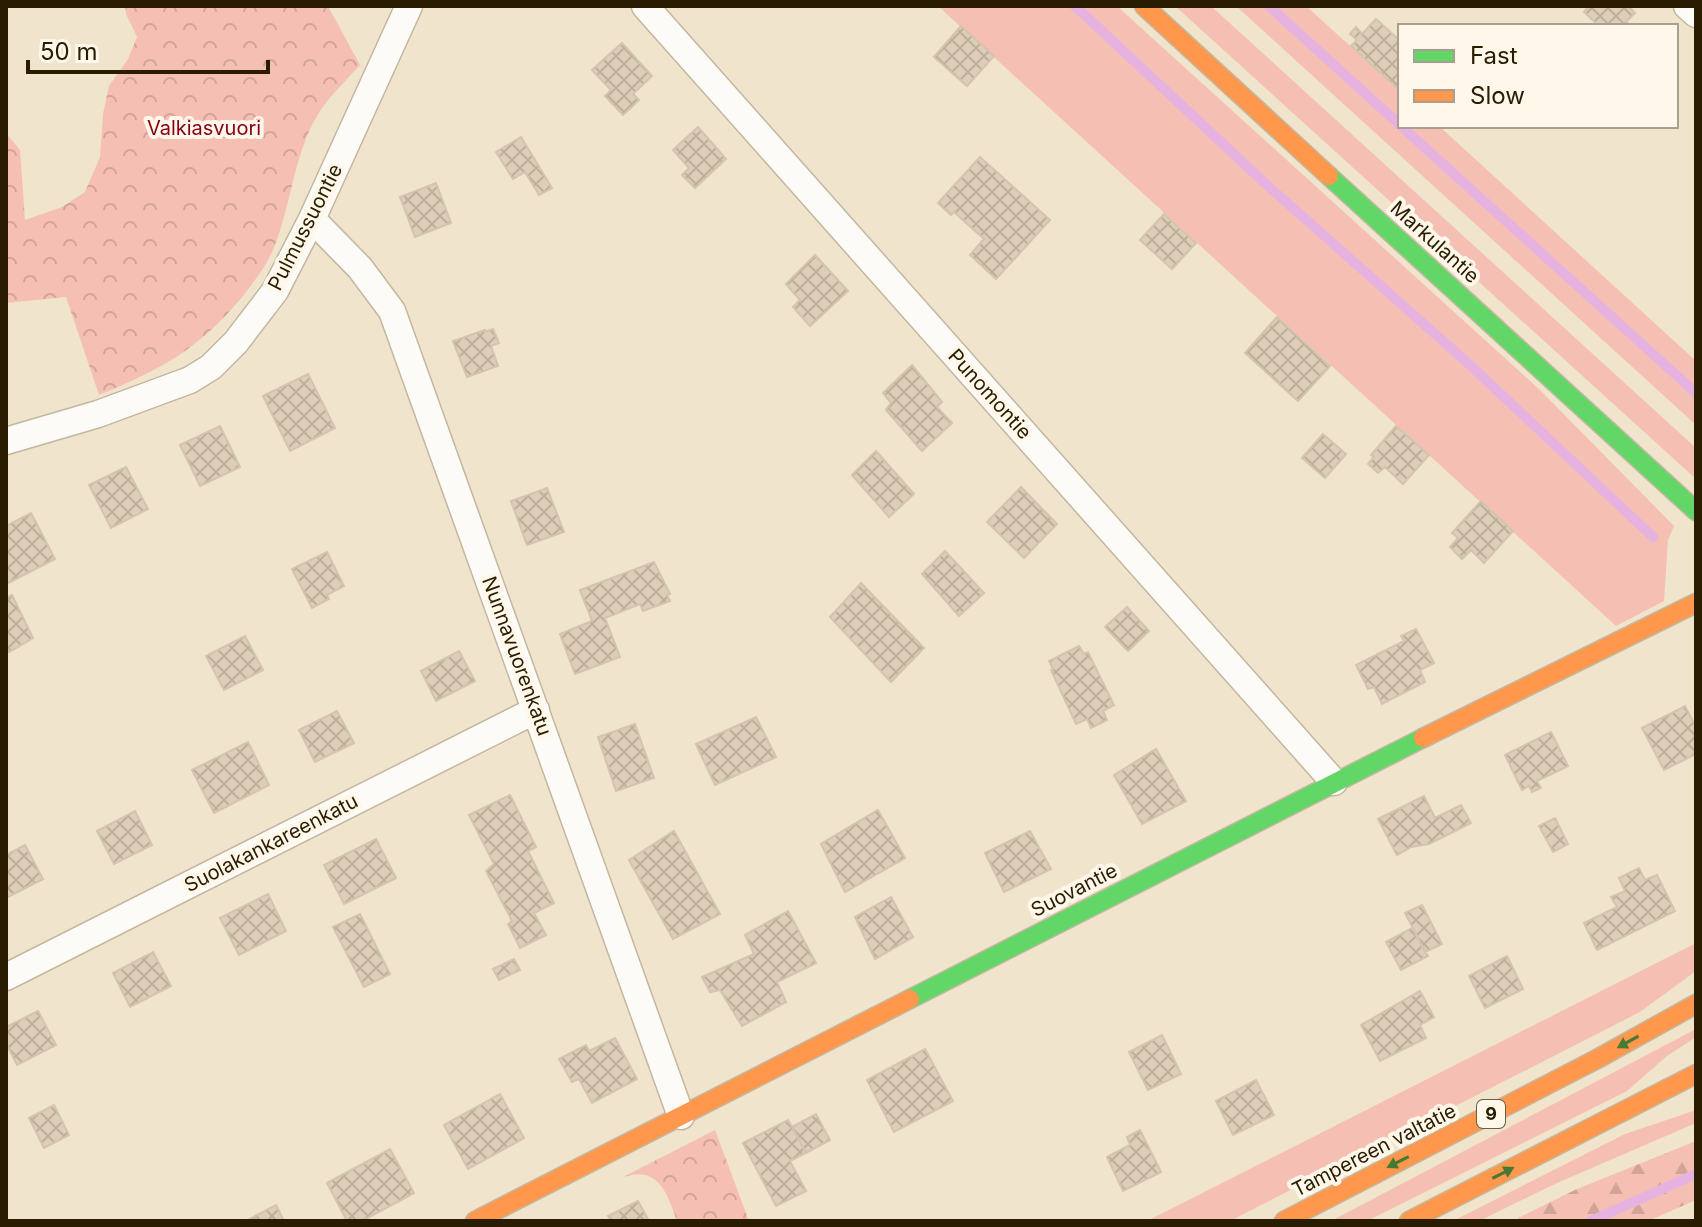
<svg xmlns="http://www.w3.org/2000/svg" width="1702" height="1227" font-family="Inter,sans-serif">
<style>
.grass{fill:#f5c0b3}
.forest{fill:url(#forest-firs)}
.park{fill:url(#park-crowns)}
.lines{fill:none;stroke-linecap:round;stroke-linejoin:round}
.stream{stroke:#e6b2e0;stroke-width:10}
.building{fill:url(#building-cross-hatch);stroke:#d3c3af;stroke-width:2}
.street-casing{stroke:#c3b79f;stroke-width:29}
.fast-casing{stroke:#c3b79f;stroke-width:21}
.slow-casing{stroke:#c3b79f;stroke-width:21}
.street{stroke:#fdfbf8;stroke-width:26}
.fast{stroke:#63d668;stroke-width:18}
.slow{stroke:#ff974d;stroke-width:18}
.oneway{fill:#467934}
.labels{text-anchor:middle;stroke-width:8;stroke-linejoin:round;paint-order:stroke}
.shield{fill:#fef7ea;stroke:#695e46;stroke-width:2}
.shield-label{font-size:18px;font-weight:bold;fill:#291c00}
.park-label{font-size:20px;fill:#850015;stroke:#fef7ea}
.street-label{font-size:20px;fill:#291c00;stroke:#fef7ea}
</style>
<defs>
<pattern id="forest-firs" width="22" height="20" patternUnits="userSpaceOnUse" patternTransform="scale(2)"><rect width="22" height="20" fill="#f5c0b3"/><path d="M5 1l3.5 6h-7zM16 11l3.5 6h-7z" fill="#d2a498"/></pattern>
<pattern id="park-crowns" width="20" height="18" patternUnits="userSpaceOnUse" patternTransform="scale(2)"><rect width="20" height="18" fill="#f5c0b3"/><path d="M2 6a3 3 0 1 1 6 0M12 15a3 3 0 1 1 6 0" fill="none" stroke="#d2a498"/></pattern>
<pattern id="building-cross-hatch" width="8" height="8" patternUnits="userSpaceOnUse" patternTransform="scale(2)"><rect width="8" height="8" fill="#decdb8"/><path d="M0 0l8 8M0 8l8-8" fill="none" stroke="#beaf9c"/></pattern>
</defs>
<rect width="100%" height="100%" fill="#f0e4cd"/>
<path class="grass" d="M938,6H1117L1539,389L1674,526L1668,540L1664,601L1616,626Z
M1175,6H1211L1696,448V479Z
M1236,6H1306L1400,91V126H1439L1696,361V425Z
M1696,943V971L1640,1012L1230,1221H1147Z
M1696,1029V1037L1667,1056L1627,1091L1367,1221H1331Z
M1696,1110V1123L1557,1183L1479,1221H1453L1625,1134Z"/>
<path class="forest" d="M1696,1141V1200L1648,1221H1520L1518,1218L1577,1189Z"/>
<path class="park" d="M125,6H328L360,65C346,81 328,97 317,116C293,157 291,207 273,250C266,266 254,282 243,296C199,349 162,369 99,395L66,297L6,303V133L20,150L25,220L62,207L85,192L100,157L103,114L109,86L128,59L137,37L126,14Z
M715,1130L749,1221H677C667,1193 658,1164 621,1178Z"/>
<g class="lines">
<path class="stream" d="M1075,6L1267,185L1470,365L1653,537
M1269,6L1400,125
M1401,126L1696,393
M1591,1221L1696,1174"/>
</g>
<path class="building" d="M1589,6H1628L1635,13L1626,22L1631,26H1599L1584,12Z
M1376,19L1397,38L1400,34V91L1351,46L1357,40L1350,34L1356,27L1362,34Z
M961,26L994,56L967,86L934,57Z
M622,43L652,76L633,94L639,100L623,115L605,96L611,90L592,70Z
M698,127L726,159L695,188L682,175L689,168L673,150Z
M521,137L552,188L539,195L525,172L513,179L496,152Z
M980,157L1050,220L996,279L970,255L984,239L954,212L951,215L938,203Z
M436,183L451,223L415,237L400,197Z
M1164,214L1196,243L1172,269L1140,240Z
M815,255L848,291L810,326L793,307L800,300L786,284Z
M1277,317L1330,366L1298,401L1245,353Z
M493,329L499,343L491,346L498,366L467,377L453,341L485,330V332Z
M912,365L942,402L937,407L952,423L922,451L886,410L891,403L883,393Z
M308,374L335,428L290,451L263,396Z
M220,426L240,467L200,486L180,445Z
M1396,426L1429,455L1403,484L1385,467L1378,473L1368,464L1374,457L1371,455Z
M1323,434L1346,454L1325,478L1302,458Z
M876,451L914,494L889,517L852,475Z
M126,467L148,509L111,528L89,485Z
M1021,487L1057,524L1024,558L987,522Z
M547,488L564,532L527,545L511,501Z
M1481,501L1513,531L1484,563L1471,550L1462,559L1450,547L1458,538L1452,533Z
M31,513L55,559L6,584V526Z
M945,551L984,593L959,616L922,574Z
M327,552L344,586L327,595L329,599L312,608L292,569Z
M654,562L670,594L667,595L670,601L643,611L640,604L605,618L620,657L575,674L560,634L592,621L580,590Z
M861,583L924,648L891,682L830,617Z
M12,595L33,638L9,652L6,646V598Z
M1127,607L1149,631L1128,651L1105,627Z
M1416,629L1434,663L1420,670L1425,682L1382,704L1374,687L1368,689L1356,665L1404,641L1401,636Z
M245,636L263,670L224,690L206,656Z
M1079,646L1084,654L1088,652L1114,705L1103,711L1107,720L1091,728L1087,719L1076,724L1051,670L1053,669L1049,661Z
M459,651L475,681L436,701L421,671Z
M1685,706L1696,727V754L1664,770L1642,728Z
M337,711L354,743L315,762L299,730Z
M756,717L776,757L715,785L696,744Z
M635,724L654,778L616,791L598,737Z
M1551,732L1568,766L1537,781L1541,788L1532,792L1529,786L1522,790L1505,755Z
M248,742L269,785L214,813L192,770Z
M1156,749L1186,801L1142,824L1114,775Z
M510,795L536,847L528,851L554,903L534,913L546,935L520,948L508,924L512,921L486,871L494,864L469,815Z
M1424,796L1435,818L1461,805L1471,823L1429,844L1411,847L1397,855L1378,819Z
M878,810L905,858L845,892L821,844Z
M135,811L152,845L114,864L97,831Z
M1555,818L1568,844L1553,852L1539,826Z
M674,831L720,914L673,939L629,860Z
M1030,831L1051,869L1004,892L985,853Z
M376,839L396,878L344,904L324,865Z
M25,845L43,879L6,898V855Z
M1639,868L1645,880L1657,875L1675,911L1597,950L1584,923L1617,907L1611,897L1625,891L1619,878Z
M268,894L286,931L239,955L220,918Z
M891,897L913,937L875,959L855,917Z
M1422,905L1442,944L1425,952L1405,913Z
M788,911L816,963L777,982L786,1002L742,1026L720,990L710,992L702,977L754,954L745,935Z
M360,914L390,974L364,987L333,927Z
M1412,928L1428,956L1401,970L1386,942Z
M153,952L171,986L130,1007L113,973Z
M1507,956L1523,989L1485,1008L1469,976Z
M514,959L520,970L499,980L493,969Z
M1420,991L1434,1017L1420,1025L1426,1038L1380,1061L1361,1025Z
M38,1011L56,1045L17,1065L6,1043V1027Z
M1162,1035L1181,1074L1148,1090L1129,1052Z
M615,1038L637,1079L592,1103L579,1079L572,1082L559,1059L586,1045L589,1051Z
M925,1049L953,1101L894,1132L867,1080Z
M1256,1080L1274,1115L1233,1135L1216,1101Z
M500,1094L524,1138L468,1169L444,1125Z
M54,1105L69,1135L44,1148L29,1118Z
M816,1114L830,1140L790,1161L806,1191L776,1206L743,1143L788,1120L792,1127Z
M816,1114L830,1140L806,1153L792,1127Z
M1140,1130L1161,1172L1123,1191L1107,1157L1130,1145L1127,1137Z
M390,1149L414,1193L362,1221H347L327,1183Z
M638,1201L649,1221H611L608,1216Z
M276,1205L284,1221H246Z"/>
<g class="lines">
<g class="street-casing">
<path id="street" d="M645,6L1334,782
M1687,6L1696,14
M312,219L360,268L392,311L681,1116
M6,441L98,414L190,380L211,367L236,342L275,291L312,219L409,6
M6,977L536,710"/>
</g>
<g class="fast-casing">
<path id="fast" d="M1329,176L1696,511
M910,999L1423,738"/>
</g>
<g class="slow-casing">
<path id="slow" d="M1144,6L1329,176
M1423,738L1696,603
M475,1221L910,999
M1284,1221L1597,1059L1696,1004
M1409,1221L1696,1074"/>
</g>
<use href="#street" class="street"/>
<use href="#fast" class="fast"/>
<use href="#slow" class="slow"/>
</g>
<defs><path id="oneway-solid" d="M-6-.8H1V-3.2L6.5 0L1 3.2V.8H-6Z" transform="scale(2)"/></defs>
<g class="oneway">
<use href="#oneway-solid" transform="translate(1628 1042) rotate(151)"/>
<use href="#oneway-solid" transform="translate(1398 1162) rotate(153)"/>
<use href="#oneway-solid" transform="translate(1503 1173) rotate(-27)"/>
</g>
<g class="labels">
<rect class="shield" x="1477" y="1100" width="28" height="28" rx="6"/>
<g class="shield-label">
<text x="1491" y="1120">9</text>
</g>
<g class="park-label">
<text x="204" y="135">Valkiasvuori</text>
</g>
<g class="street-label">
<text transform="translate(305 227) rotate(-63)" y="7">Pulmussuontie</text>
<text transform="translate(1435 242) rotate(42)" y="7">Markulantie</text>
<text transform="translate(990 394) rotate(48)" y="7">Punomontie</text>
<text transform="translate(517 656) rotate(70)" y="7">Nunnavuorenkatu</text>
<text transform="translate(271 843) rotate(-27)" y="7">Suolakankareenkatu</text>
<text transform="translate(1074 890) rotate(-27)" y="7">Suovantie</text>
<text transform="translate(1374 1150) rotate(-27)" y="7">Tampereen valtatie</text>
</g>
</g>
<rect width="1702" height="1227" fill="none" stroke="#291c00" stroke-width="16"/>
<rect x="1398" y="24" width="280" height="104" fill="#fef7ea" stroke="#a99f8c" stroke-width="2"/>
<rect x="1414" y="50" width="40" height="12" fill="#63d668" stroke="#a99f8c" stroke-width="2"/>
<text x="1470" y="64" font-size="24" fill="#291c00">Fast</text>
<rect x="1414" y="90" width="40" height="12" fill="#ff974d" stroke="#a99f8c" stroke-width="2"/>
<text x="1470" y="104" font-size="24" fill="#291c00">Slow</text>
<path d="M28 60v12h240v-12" fill="none" stroke="#291c00" stroke-width="4"/>
<text x="40" y="60" font-size="24" fill="#291c00" stroke="#fef7ea" stroke-width="6" paint-order="stroke">50 m</text>
</svg>
